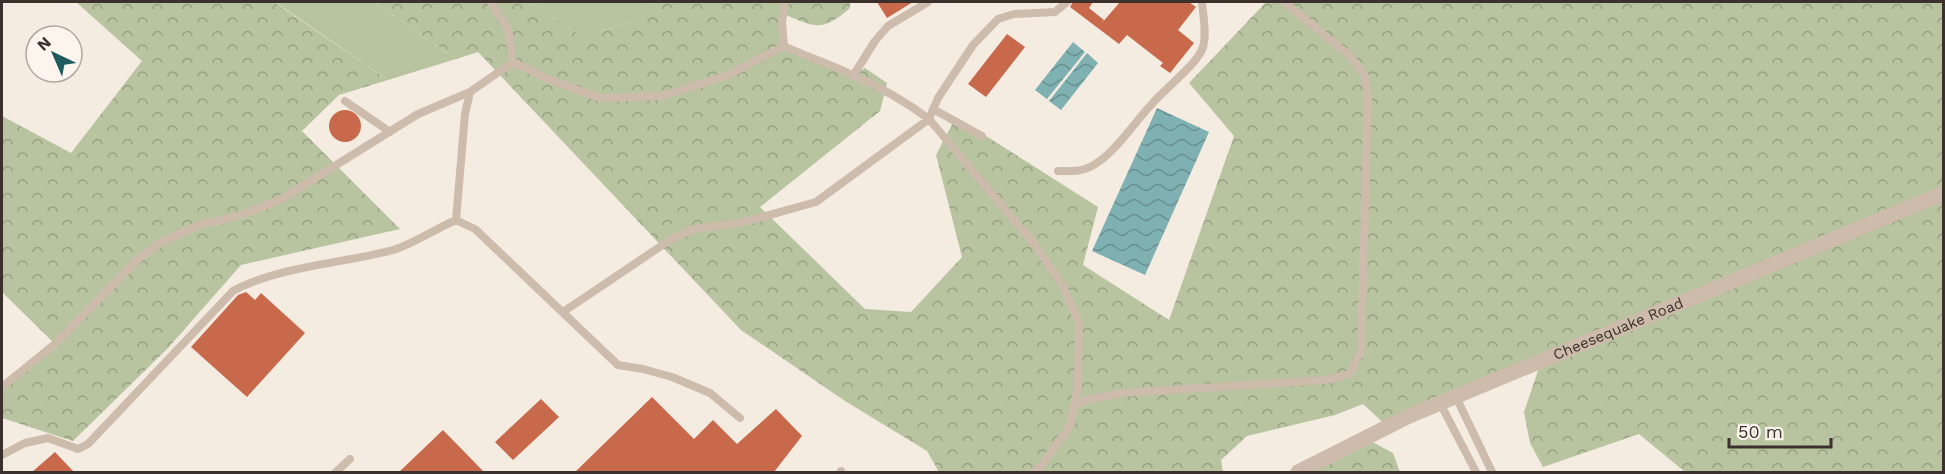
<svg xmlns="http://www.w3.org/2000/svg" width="1945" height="474" font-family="'Work Sans',sans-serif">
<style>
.green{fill:#b8c4a0}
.forest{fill:url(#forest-crowns)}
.water{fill:url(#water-waves)}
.building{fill:#c8694b}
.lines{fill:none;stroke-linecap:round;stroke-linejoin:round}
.lane{stroke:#cdbbac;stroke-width:8}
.street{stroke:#cdbbac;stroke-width:15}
.labels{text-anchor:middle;stroke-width:4.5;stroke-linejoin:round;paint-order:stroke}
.street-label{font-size:15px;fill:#3b302b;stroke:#fbf5ee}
</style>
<defs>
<pattern id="forest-crowns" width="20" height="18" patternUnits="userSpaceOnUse" patternTransform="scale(1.5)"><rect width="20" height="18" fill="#b8c4a0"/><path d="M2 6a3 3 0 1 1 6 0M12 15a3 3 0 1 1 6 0" fill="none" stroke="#97a083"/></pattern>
<pattern id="water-waves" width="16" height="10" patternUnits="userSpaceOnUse" patternTransform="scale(1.5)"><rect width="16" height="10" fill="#7fb0b2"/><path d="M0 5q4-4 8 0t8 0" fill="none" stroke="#699091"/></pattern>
</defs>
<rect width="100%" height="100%" fill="#f4ebe1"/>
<path class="green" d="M275,2H374L456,59L388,80Z
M528,2H652L630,23L582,36Z"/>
<path class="forest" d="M76,2H274L388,80L339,95L302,131L400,229L241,265L168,348L73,441L2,418V387L58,347L2,292V116L71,153L142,61Z
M374,2H528L582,36L630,23L652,2H850V8C821,33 816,27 783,14L784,45L853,76L865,68L887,83L880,111L760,207L865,309L911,312L962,257L936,155L956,117L1098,207L1083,265L1169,320L1234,136L1189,83L1266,2H1943V472H1685L1639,434L1543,467L1530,443L1524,412L1541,362L1388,427L1363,404L1335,415L1247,436L1221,460L1223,472H939L927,451L845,401L741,330L478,52L456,59Z
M1365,438L1393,453L1400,472H1316L1315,463Z"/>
<path class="water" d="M1073,42L1085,52L1047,99L1035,90Z
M1087,53L1098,63L1061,110L1049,101Z
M1157,108L1209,132L1145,275L1092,251Z"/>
<path class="building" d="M877,2H913L887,18Z
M1073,2H1093L1089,8L1104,20L1101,24L1120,2H1189L1196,7L1178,30L1194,43L1170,73L1160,66L1163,63L1127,35L1119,44L1070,7Z
M1007,34L1025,47L986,97L968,84Z
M329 126a16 16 0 1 1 32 0a16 16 0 1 1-32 0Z
M246,292L255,300L261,293L305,333L247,397L191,347L238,295Z
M652,397L694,439L713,420L737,444L776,409L802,436L774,472H575Z
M541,399L559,417L513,460L495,442Z
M443,430L484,472H399Z
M55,452L74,472H32Z"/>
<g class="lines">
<path class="lane" d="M491,2L508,29L513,62
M784,46L782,22L785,2
M853,76L875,41L888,26L928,2
M345,101L390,132
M933,109L982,136
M1058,171C1069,171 1080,172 1090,167C1114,155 1133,124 1151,105C1163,90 1198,64 1203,47C1207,34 1203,15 1202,2
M456,220L465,114L470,92
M563,312L670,240L694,229L744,222L816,202L929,119L938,98L973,45L998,19L1014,14L1055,12L1067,2
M2,387L56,343L137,260L160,243L199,225L238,216L280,200L418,114L470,92L513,62L548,79L600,98L662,96L726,76L784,46C805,56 827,63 848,73C876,85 905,101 929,119L1034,244L1062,284L1079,323L1078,387L1070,426L1042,465L1034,472
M1456,397L1492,472
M1440,403L1476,472
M1074,406L1087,400L1122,393L1326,380L1350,374L1361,351L1368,99L1365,76L1351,57L1284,2
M2,455L25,443L48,438L78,449L88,444L233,291C276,267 344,263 393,250C411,245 437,228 456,220L475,229L618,365L643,369L672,377L710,393L740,418
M841,471V472
M336,472L350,459"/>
<path class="street" id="s1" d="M1298,472L1409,416L1944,193"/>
</g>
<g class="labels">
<g class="street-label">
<text dy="5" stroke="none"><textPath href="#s1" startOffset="351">Cheesequake Road</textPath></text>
</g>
</g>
<rect width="1945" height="474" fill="none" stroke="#3b302b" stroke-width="6"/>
<g transform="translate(54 54) rotate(316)"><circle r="28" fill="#fbf5ee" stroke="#aea6a0" stroke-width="1.5"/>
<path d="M0-4.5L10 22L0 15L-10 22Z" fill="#1f5a5e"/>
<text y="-9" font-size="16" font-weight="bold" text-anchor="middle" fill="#3b302b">N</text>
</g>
<path d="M1729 438v9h102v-9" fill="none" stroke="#3b302b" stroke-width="3"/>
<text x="1738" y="438" font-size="18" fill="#3b302b" stroke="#fbf5ee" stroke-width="4.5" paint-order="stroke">50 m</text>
</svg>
